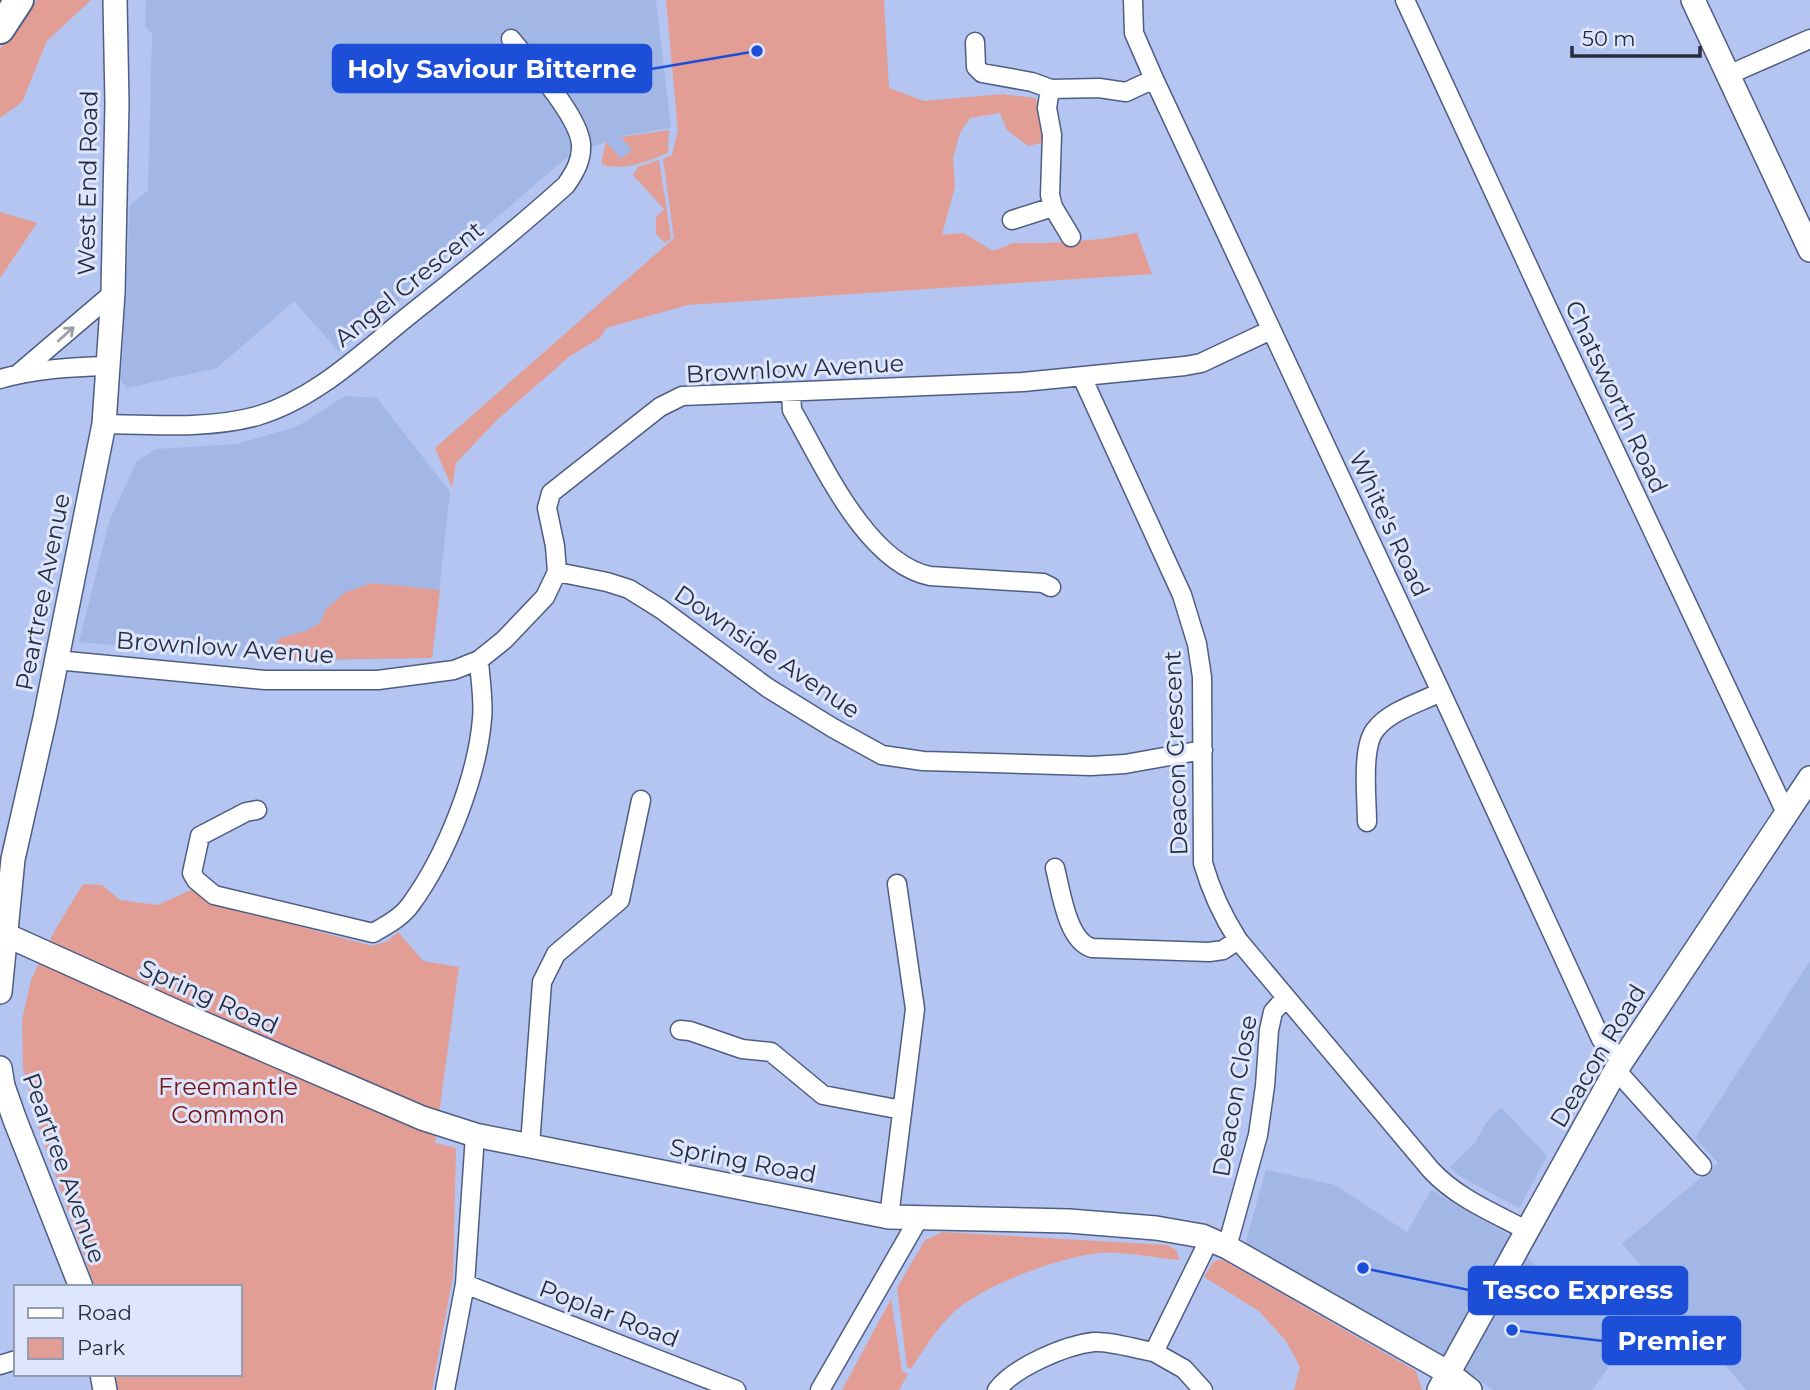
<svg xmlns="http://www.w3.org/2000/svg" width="1810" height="1390" font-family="Montserrat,sans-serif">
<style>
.built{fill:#a3b7e7}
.green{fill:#e29e95}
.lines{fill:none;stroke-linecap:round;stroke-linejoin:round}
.minor-casing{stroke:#4e5d83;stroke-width:21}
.tertiary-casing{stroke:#4e5d83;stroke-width:26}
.primary-casing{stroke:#4e5d83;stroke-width:32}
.minor{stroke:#fff;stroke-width:18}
.tertiary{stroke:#fff;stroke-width:23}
.primary{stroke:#fff;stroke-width:28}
.oneway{stroke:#9da0a8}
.labels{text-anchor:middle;stroke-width:6;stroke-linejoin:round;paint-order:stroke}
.street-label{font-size:24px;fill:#262c3d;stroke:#dde6fd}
.park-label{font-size:24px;fill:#771513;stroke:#dde6fd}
.leader{fill:none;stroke:#1d4ed8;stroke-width:2.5}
.callout-dot{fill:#1d4ed8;stroke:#dde6fd;stroke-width:2.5}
.callout{fill:#1d4ed8;stroke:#1d4ed8;stroke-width:2.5}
.callout-label{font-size:26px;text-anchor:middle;font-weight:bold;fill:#fff}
</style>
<rect width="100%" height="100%" fill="#b4c5f1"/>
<path class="built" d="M146,0H656L671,128L621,136L633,150L621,159L606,142L570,155L339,352L294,301L217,368L127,388L121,381L130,205L148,190L152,34L145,26Z
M345,396L377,398L450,492L432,658L292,661L79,642L110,519L137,461L156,449L237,444L298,426Z
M1810,961V1390H1746L1622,1244L1718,1163L1695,1138Z
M1501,1107L1547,1156L1519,1208L1461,1177L1450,1167L1475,1143L1485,1124Z
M1266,1170L1335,1185L1407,1232L1431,1190L1507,1234L1581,1317L1598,1302L1613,1320L1624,1311L1643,1332L1619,1353L1592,1390H1493L1468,1372L1245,1244Z"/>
<path class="green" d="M37,0H91L47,41L22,102L0,118V49Z
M666,0H884L889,88L924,101L1002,94L1036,98L1045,142L1028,146L1007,130L1000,113L970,118L960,133L953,158L955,187L942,235L963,233L993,251L1013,243H1048L1101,239L1137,233L1152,274L688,305L606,328L600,338L570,356L497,420L456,463L452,488L435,448L674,238L663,159L672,155L678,130L680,154Z
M669,130L668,153C648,161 623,172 601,164L606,142L621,159L632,150L621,137Z
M659,160L671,238L665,243L656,234V217L664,209L633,175L638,167Z
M0,212L37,223L0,278Z
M372,583L440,590L432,658L277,660L278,639L306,631L320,623L326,609L346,592Z
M83,884L102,885L120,900L158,905L195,888L221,905L372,946L388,941L398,932L423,961L459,967L435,1143L456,1148L453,1276L432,1390H117L115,1374H240V1287H95L40,1132L23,1068L22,1020L31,980L55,930Z
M943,1232L1167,1245L1176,1250L1180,1260C1156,1258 1124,1251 1100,1253C1060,1257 982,1285 953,1313C936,1329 924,1349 911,1369L907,1367L897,1288L925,1240Z
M1218,1260H1223L1416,1371L1422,1390H1294L1300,1367L1286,1341L1259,1311L1204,1277L1213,1262Z
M891,1299L902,1371L908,1374L899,1390H842Z"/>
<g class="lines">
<g class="minor-casing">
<path id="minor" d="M1133,0L1134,33L1154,79L1441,692L1601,1039L1622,1061
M1405,0L1548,309L1786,813
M975,42L976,67L982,73L1032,82L1051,89L1099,88L1126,92L1154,79
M1728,75L1810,39
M1050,89L1047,108L1052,135L1050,195L1053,207L1071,237
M1012,220L1053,207
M18,374L113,293
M1082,377L1182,595L1197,644L1202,677L1203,863C1211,891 1222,915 1238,940L1431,1170C1457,1198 1492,1212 1526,1230
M0,379C35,369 71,367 108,366
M791,393L792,410C822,462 866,563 930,576L1043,583L1051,587
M104,424C152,425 211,429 257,416C315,399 361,354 407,317C461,274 515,231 566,185C575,172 582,160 581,144C578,114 530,63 511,39
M557,572L607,582L629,589L661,609L768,688L833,728L882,755L923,761L1091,766L1125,764L1203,750
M56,660L265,680H378L454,670L479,660L504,640L545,597L557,572L555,546L547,508L551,493L660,407L682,396L1023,382L1185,366L1201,363L1271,330
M257,810L246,812L200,836L192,873L196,880L214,895L373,933C387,925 402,917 411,904C446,856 477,778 482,719C484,700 480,679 479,660
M1367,822C1367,799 1361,748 1375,730C1389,711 1421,702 1441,692
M1055,868C1061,891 1067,941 1092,948L1209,952L1223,950L1238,940
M680,1030L690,1031L742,1049L771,1052L823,1095L902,1110
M1616,1070L1702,1166
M530,1145L542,982L556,954L620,900L641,800
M889,1217L915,1009L897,884
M1227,1247L1258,1135L1265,1086L1269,1030L1273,1012L1286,997
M465,1284L736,1390
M1154,1352L1184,1369L1203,1390
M0,1365L16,1360
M445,1390L465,1284L475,1135
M820,1390L919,1218
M997,1390C1014,1367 1066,1345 1094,1342C1112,1341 1135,1349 1154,1352L1210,1238"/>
</g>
<g class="tertiary-casing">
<path id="tertiary" d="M1693,0L1810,250
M6,935L179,1013L422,1118L475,1135L889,1217L1069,1221L1156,1228L1202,1236L1227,1247L1447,1372L1470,1390
M0,992L13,859L45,718L104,424L113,293L117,104L115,0
M0,1068L3,1086L15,1120L81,1287
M102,1374L105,1390
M1439,1390L1616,1070L1810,778"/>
</g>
<g class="primary-casing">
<path id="primary" d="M0,29L19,0"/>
</g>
<use href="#minor" class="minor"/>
<use href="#tertiary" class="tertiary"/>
<use href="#primary" class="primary"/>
</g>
<defs><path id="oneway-shaft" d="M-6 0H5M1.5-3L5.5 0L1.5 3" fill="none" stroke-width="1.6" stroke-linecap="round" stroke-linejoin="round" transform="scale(1.75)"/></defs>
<use class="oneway" href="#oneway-shaft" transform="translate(66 334) rotate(-42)"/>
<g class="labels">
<g class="street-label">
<text transform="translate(88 183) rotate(-89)" y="8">West End Road</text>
<text transform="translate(409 284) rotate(-39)" y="8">Angel Crescent</text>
<text transform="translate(795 369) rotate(-3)" y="8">Brownlow Avenue</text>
<text transform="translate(1616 397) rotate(65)" y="8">Chatsworth Road</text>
<text transform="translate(1389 524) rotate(65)" y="8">White's Road</text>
<text transform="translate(43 592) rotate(-79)" y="8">Peartree Avenue</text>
<text transform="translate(225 648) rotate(4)" y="8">Brownlow Avenue</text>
<text transform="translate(767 652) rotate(34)" y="8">Downside Avenue</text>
<text transform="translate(1176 753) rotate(-92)" y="8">Deacon Crescent</text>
<text transform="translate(209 997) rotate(24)" y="8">Spring Road</text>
<text transform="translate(1598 1056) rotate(-59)" y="8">Deacon Road</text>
<text transform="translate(1235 1096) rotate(-80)" y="8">Deacon Close</text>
<text transform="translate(743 1161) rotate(11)" y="8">Spring Road</text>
<text transform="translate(64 1168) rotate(70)" y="8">Peartree Avenue</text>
<text transform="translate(609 1314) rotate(21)" y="8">Poplar Road</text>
</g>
<g class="park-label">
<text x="228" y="1095">Freemantle<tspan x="228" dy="28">Common</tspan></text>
</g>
</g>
<path class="leader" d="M757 51L651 69M1363 1268L1469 1290M1512 1330L1603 1341"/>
<g class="callout-dot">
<circle cx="757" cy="51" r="7"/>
<circle cx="1363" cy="1268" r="7"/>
<circle cx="1512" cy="1330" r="7"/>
</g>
<g class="callout">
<rect x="333" y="45" width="318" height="47" rx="7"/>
<rect x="1469" y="1267" width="218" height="47" rx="7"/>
<rect x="1603" y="1317" width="137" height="47" rx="7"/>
</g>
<g class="callout-label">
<text x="492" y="78">Holy Saviour Bitterne</text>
<text x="1578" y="1299">Tesco Express</text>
<text x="1672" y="1350">Premier</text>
</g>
<rect x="14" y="1285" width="228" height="91" fill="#dde6fd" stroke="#949cb0" stroke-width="2"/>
<rect x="28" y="1308" width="35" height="10" fill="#ffffff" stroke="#949cb0" stroke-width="2"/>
<text x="77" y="1320" font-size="21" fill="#262c3d">Road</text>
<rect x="28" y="1338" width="35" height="21" fill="#e29e95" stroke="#949cb0" stroke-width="2"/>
<text x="77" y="1355" font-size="21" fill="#262c3d">Park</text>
<path d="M1572 46v10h128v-10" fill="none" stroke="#262c3d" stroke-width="3.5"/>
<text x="1582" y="46" font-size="21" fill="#262c3d" stroke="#dde6fd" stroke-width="5" paint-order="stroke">50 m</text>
</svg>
